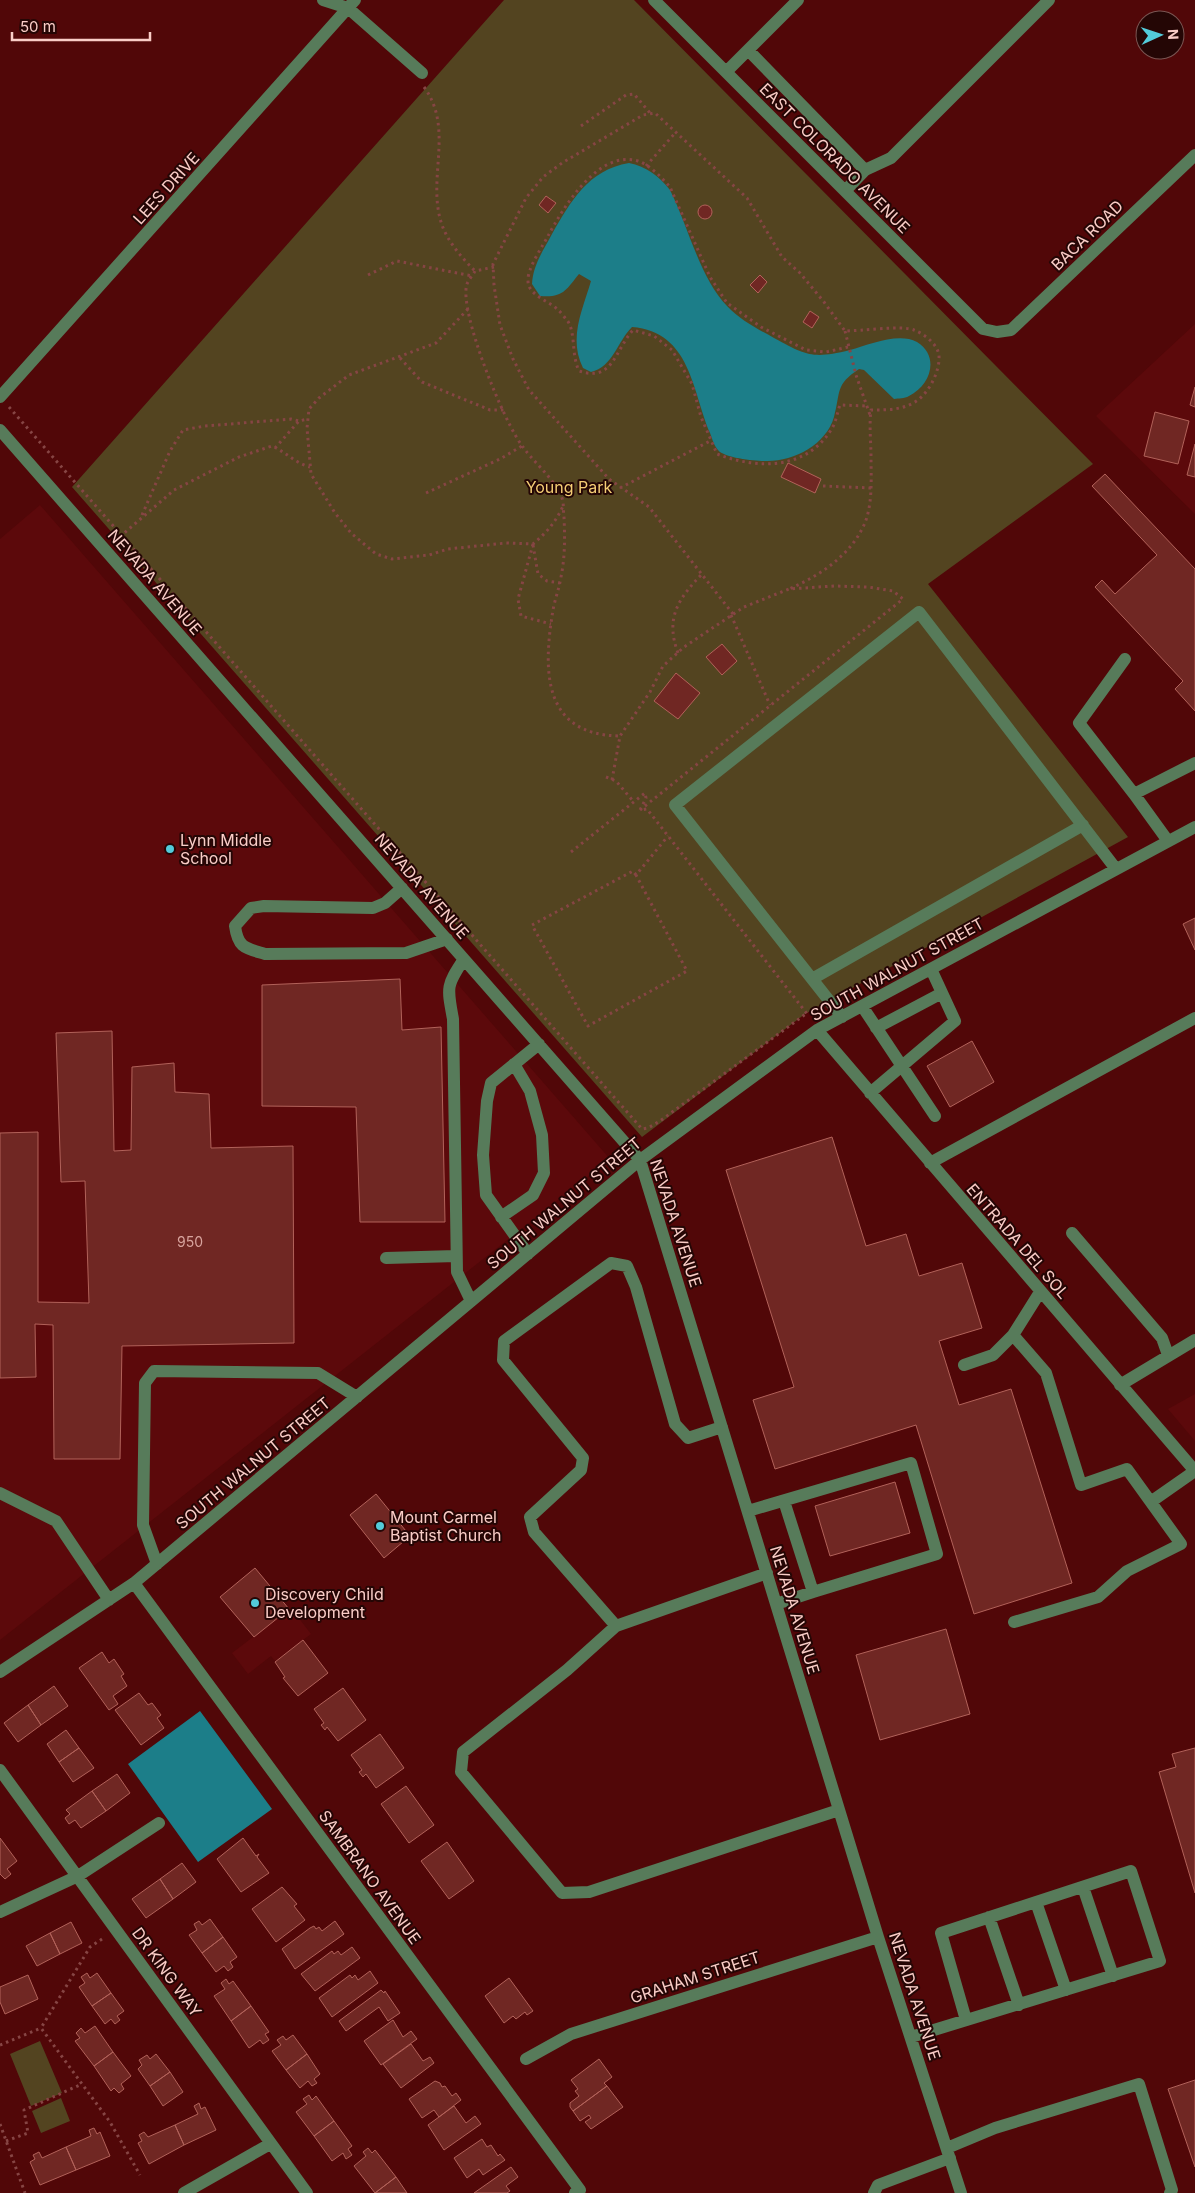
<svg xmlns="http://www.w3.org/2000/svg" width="1195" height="2193" font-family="Inter,sans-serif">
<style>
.built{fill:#5c090b}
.green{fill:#534420}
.water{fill:#1c7e89}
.building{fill:#702723;stroke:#b2625a}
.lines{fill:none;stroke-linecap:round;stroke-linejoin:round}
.path{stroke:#864544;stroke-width:3;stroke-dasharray:2.5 4;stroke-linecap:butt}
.minor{stroke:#577b5a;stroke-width:12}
.poi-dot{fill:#53cbda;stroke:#240605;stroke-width:2}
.labels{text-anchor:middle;stroke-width:4;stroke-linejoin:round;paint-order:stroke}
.number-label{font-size:14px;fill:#d8a49e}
.street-label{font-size:16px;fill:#facdc7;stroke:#240605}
.park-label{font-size:16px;fill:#f4cd75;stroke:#240605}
.poi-label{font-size:16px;fill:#facdc7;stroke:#240605;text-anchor:start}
</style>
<rect width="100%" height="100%" fill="#510708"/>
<path class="built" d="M1195,324V514L1096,416Z
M40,505L610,1159L0,1640V539Z
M1195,1394V1441L1168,1409Z
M291,1608L311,1634L275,1661L271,1656L248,1674L232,1653Z"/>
<path class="green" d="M504,0H634L1093,464L928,584L1128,837L805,1014L642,1137L72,487Z
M40,2041L62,2093L31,2106L10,2054Z
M61,2098L70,2121L41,2133L32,2111Z"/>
<path class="water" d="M629,163C646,166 660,177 670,190C688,226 700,278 727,306C740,320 758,329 774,338C807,356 813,359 850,350C869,345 898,332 917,342C940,356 931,385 909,396C904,399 899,398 894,399L864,370L859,369C835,385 841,391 834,417C826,445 793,462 765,461C755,461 724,458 718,450C714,446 712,438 710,433C692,391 691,332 632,327C617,342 613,367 591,372L583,368C568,338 583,309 591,281L579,274C566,290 563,298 540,296L532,284C533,265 543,251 552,234C571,201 588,170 629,163Z
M200,1711L272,1809L198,1862L128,1764Z"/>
<path class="building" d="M546,196L556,203L548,213L539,205Z
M698 212a7 7 0 1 1 14 0a7 7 0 1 1-14 0Z
M760,275L767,282L758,293L750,285Z
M810,311L819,317L812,328L803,322Z
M1195,387V407L1190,405Z
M1155,412L1189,421L1178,464L1144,456Z
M1195,444V477L1187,475Z
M788,463L821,479L815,493L781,477Z
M1105,474L1195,569V711L1175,689L1183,681L1095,587L1102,580L1115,594L1157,555L1092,486Z
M722,644L737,661L722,675L706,657Z
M676,673L700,693L678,719L654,701Z
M1195,918V950L1183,924Z
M400,979L402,1030L441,1027L445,1222H360L356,1107L262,1106V985Z
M112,1031L114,1151L131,1150L132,1067L174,1063L175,1092L209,1094L211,1148L293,1146L294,1343L122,1346L120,1459H54L53,1325L35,1324L36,1377L0,1378V1133L38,1132V1302L89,1303L85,1181L61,1182L56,1033Z
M972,1041L994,1082L950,1107L927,1066Z
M832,1137L866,1246L906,1234L919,1276L962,1263L982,1328L939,1341L959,1405L1011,1389L1072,1583L974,1614L916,1425L775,1469L753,1400L794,1387L726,1170Z
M895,1482L910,1533L830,1556L815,1506Z
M376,1494L410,1536L384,1558L350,1515Z
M255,1568L289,1609L254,1637L220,1597Z
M946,1629L970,1714L880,1740L856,1655Z
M303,1640L328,1673L298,1696L283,1678L285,1677L275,1662Z
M102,1652L109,1663L114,1659L124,1674L121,1676L127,1686L113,1696L118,1704L109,1710L79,1668Z
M54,1686L68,1706L41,1725L28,1705Z
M343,1688L366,1720L338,1741L327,1727L325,1730L321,1725L324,1723L314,1709Z
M139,1693L148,1705L152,1703L161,1715L157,1718L164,1728L141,1745L115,1710Z
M28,1705L41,1725L18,1742L4,1723Z
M66,1730L79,1748L59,1762L47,1744Z
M380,1734L404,1768L376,1788L366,1774L363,1777L359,1772L362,1770L351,1755Z
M79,1748L94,1768L73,1782L59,1762Z
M1195,1748V1893L1159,1772L1176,1767L1172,1754Z
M117,1774L130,1793L106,1811L92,1791Z
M406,1786L434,1825L409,1843L381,1804Z
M92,1791L106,1811L81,1828L75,1820L69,1824L65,1818L70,1814L66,1810Z
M0,1838L17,1861L7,1869L11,1874L5,1879L0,1874Z
M243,1838L256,1856L259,1854L257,1857L269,1873L241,1892L217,1859Z
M447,1842L474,1881L449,1899L421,1861Z
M182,1863L196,1882L173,1899L160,1879Z
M160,1879L173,1899L146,1918L132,1899Z
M282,1887L297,1904L294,1906L305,1920L276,1942L252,1909Z
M210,1919L223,1937L202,1953L189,1935L197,1930L194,1924L199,1921L202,1925Z
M335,1921L344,1934L295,1969L282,1949L310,1928L314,1926L316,1929L319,1927L322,1931Z
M71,1922L82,1943L60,1954L50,1933Z
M50,1933L60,1954L37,1966L26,1946Z
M223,1937L237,1957L230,1962L233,1967L228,1971L224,1966L216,1972L202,1953Z
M352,1947L360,1958L315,1991L301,1974L332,1951L334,1954L338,1951L341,1955Z
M370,1971L378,1983L332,2017L319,1998L350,1975L352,1978L355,1975L358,1980Z
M87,1973L90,1978L97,1973L111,1993L92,2006L79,1987L85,1983L81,1977Z
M28,1975L38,1999L5,2014L0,2002V1987Z
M509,1978L533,2011L527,2015L525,2012L516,2019L513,2016L504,2023L485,1996Z
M226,1979L229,1984L233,1981L251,2006L231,2021L214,1996L225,1989L221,1983Z
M381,1990L384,1993L385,1991L400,2013L388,2021L379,2007L346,2031L339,2021Z
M111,1993L124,2011L117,2016L120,2020L115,2024L111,2019L105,2024L92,2006Z
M251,2006L269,2032L265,2034L269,2040L263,2044L260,2040L249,2048L231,2021Z
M393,2020L403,2037L411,2031L417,2039L381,2065L364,2041Z
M95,2026L113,2052L94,2066L75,2041L80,2038L76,2033L81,2028L85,2033Z
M293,2035L307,2054L286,2070L272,2051L281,2045L277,2040L283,2036L286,2040Z
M411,2044L423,2061L430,2057L434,2063L401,2088L383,2064Z
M113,2052L131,2076L121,2084L124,2089L119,2093L114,2088L111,2091L94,2066Z
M156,2054L170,2072L150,2086L138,2069L142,2065L139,2060L147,2055L150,2059Z
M307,2054L320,2074L314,2079L317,2083L312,2086L308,2081L300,2088L286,2070Z
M599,2059L612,2077L604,2083L607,2086L573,2111L570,2107V2103L579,2096L575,2091L578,2089L571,2080Z
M170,2072L183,2092L163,2106L150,2086Z
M1195,2080V2167L1168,2089Z
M435,2081L440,2083L442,2087L445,2086L452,2096L456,2093L461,2100L439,2117L434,2110L422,2118L409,2099Z
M607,2086L623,2107L591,2129L585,2122L591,2118L589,2115L580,2121L573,2111Z
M309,2095L312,2100L316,2096L334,2121L314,2136L296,2112L307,2104L303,2099Z
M199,2103L201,2109L205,2107L216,2130L184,2145L175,2125L198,2114L194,2106Z
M454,2106L466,2123L475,2116L481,2124L444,2150L428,2125Z
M334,2121L352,2146L348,2149L352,2155L346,2159L343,2153L332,2161L314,2136Z
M175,2125L184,2145L149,2164L138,2143L142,2141L139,2135L144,2132L148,2137Z
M94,2128L97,2134L100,2132L110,2156L76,2170L66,2147L91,2136L89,2130Z
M482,2139L487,2147L491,2145L498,2156L500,2154L505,2160L483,2175L479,2169L467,2178L454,2158Z
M66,2147L76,2170L40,2185L30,2162L35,2159L33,2155L39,2152L42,2158Z
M368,2148L372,2153L375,2150L396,2177L375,2193L354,2166L366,2156L363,2152Z
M511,2167L518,2177L506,2186L510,2191L507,2193H474Z
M396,2177L407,2193H375Z"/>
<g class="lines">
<path class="path" d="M424,87C455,129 426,179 442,225C448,242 462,258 475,271
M581,126L626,95L634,94L650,113
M646,166L676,132
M494,267L475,271C473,275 469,279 467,284C458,310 505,425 523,447C535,464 554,478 562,498C564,503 563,511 564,517C565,538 565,557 561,577C559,589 555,599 553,610C543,670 542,735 620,736
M368,275L397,261L472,276
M468,309L436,343L349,375L319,398L309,409L307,428L311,474L335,513L351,533L376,554L392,559L429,555L448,549L506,543L533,544C546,533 556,522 563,506
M845,331L856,375L870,415
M848,347L826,352L806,350L761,327L727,303L710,277L670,187C662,178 650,165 638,161C598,149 563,208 548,236C542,247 527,269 528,281C528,295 549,301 557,309C561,312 564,317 567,320C576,332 571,354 579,371C613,382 614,352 633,330L654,336L672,350L692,384L701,417L717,454C756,469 805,471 831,430C836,423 837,413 840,405L866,406
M400,358L422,382L490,410H504
M9,407L642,1129L648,1128L660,1121L807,1013
M275,448L299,421L308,419
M823,486L871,488
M620,488L710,441
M426,493L500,459L522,446
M142,515L170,451L183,430L205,426L291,419L299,421
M115,541L174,490L239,457L272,446C286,452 295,463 310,467
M533,544L518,599L521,616L551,624
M533,545L538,574L547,581L560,583
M733,614L649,507L609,479L529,390L513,359L500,325L494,285L493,264L526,198L543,177L562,163L643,115L655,113L747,198L782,257L800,273L824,302L845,331C860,331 902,325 914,330C924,334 938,344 939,356C940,370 930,391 918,400C904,410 888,410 871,410C869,425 871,442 871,457C871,478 873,505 864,525C850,556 819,576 789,589
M731,615L770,705
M678,653C665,618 678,599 702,574
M606,777L616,781L633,801
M612,780L620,736L650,692L663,666L684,647L744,607L789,589L834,586L868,587L893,591L903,599L640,810
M571,852L645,793L646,798L640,810L647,809L808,1015
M636,875L633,871L532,925L588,1026L687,971L636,875L668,836
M102,1939L90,1947L41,2028L110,2122L140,2175
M0,2045L41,2028
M0,2124L25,2193
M6,2141L28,2133L24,2110L82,2084"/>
<path class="minor" d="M323,0L348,8L422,73
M654,0L983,329L997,332L1011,330L1195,155
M748,50L865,170L845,191
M726,72L798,0
M865,170L891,158L1049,0
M0,397L355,0
M0,430L640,1160L878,1937L961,2193
M1125,659L1079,723L1134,794L1195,763
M1134,794L1168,841
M402,888L385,903L373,908L264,906L251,908L235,926C238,948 245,948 265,954L406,953L447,939
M464,959C446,986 447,987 453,1019L457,1272L471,1301
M812,979L1083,825
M862,1006L935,1116
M842,1017L675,805L919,612L1116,869
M876,1028L942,993
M817,1030L1195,1471
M870,1093L955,1021L931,969
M930,1163L1195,1018
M501,1217L533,1195L544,1173L542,1135L530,1091L514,1064
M1072,1233L1162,1338L1168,1355
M528,1254L486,1195L483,1155L487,1101L491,1083L539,1044
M386,1258L456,1256
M1013,1335L1046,1373L1081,1485L1127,1469L1181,1544L1127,1571L1098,1597L1014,1622
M964,1365L993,1355L1013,1335L1040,1292
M1120,1385L1195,1340
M0,1493L56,1521L109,1600
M1152,1501L1195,1471
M748,1511L911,1463L937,1554L813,1592
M157,1564L143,1525L145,1383L154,1371L318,1373L357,1397
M767,1573L616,1626L567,1670L463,1752L461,1772L562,1893L589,1892L839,1810
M134,1583L580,2190L575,2193
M776,1604L813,1592L784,1501
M616,1626L534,1532L530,1517L581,1470L583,1458L503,1360L504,1341L611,1263L627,1266L636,1287L675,1424L688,1438L722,1427
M0,1672L134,1583L640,1160L817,1030L1195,827
M0,1770L307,2193
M1083,1887L1113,1976
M1036,1902L1066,1990
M0,1912L78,1876L159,1823
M989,1917L1019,2005
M911,2037L1160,1961L1131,1871L941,1933L966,2020
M526,2059L571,2034L878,1937
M947,2148L995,2128L1139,2084L1172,2190L1170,2193
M184,2193L270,2144
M874,2193L878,2185L950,2158"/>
</g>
<g class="poi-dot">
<circle cx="170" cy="849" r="5"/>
<circle cx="380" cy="1526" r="5"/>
<circle cx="255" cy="1603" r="5"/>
</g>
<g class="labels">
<g class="number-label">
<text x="190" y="1247">950</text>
</g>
<g class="street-label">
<text transform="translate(835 158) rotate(45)" y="6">EAST COLORADO AVENUE</text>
<text transform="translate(166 188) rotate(-48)" y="6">LEES DRIVE</text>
<text transform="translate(1087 235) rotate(-44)" y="6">BACA ROAD</text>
<text transform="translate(155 582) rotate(49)" y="6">NEVADA AVENUE</text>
<text transform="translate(422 886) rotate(49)" y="6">NEVADA AVENUE</text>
<text transform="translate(897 969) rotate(-29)" y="6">SOUTH WALNUT STREET</text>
<text transform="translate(564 1203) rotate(-40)" y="6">SOUTH WALNUT STREET</text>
<text transform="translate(676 1223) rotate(72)" y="6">NEVADA AVENUE</text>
<text transform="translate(1018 1241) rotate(49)" y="6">ENTRADA DEL SOL</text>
<text transform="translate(253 1463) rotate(-40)" y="6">SOUTH WALNUT STREET</text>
<text transform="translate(795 1610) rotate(73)" y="6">NEVADA AVENUE</text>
<text transform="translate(370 1877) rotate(54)" y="6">SAMBRANO AVENUE</text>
<text transform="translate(167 1972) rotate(54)" y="6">DR KING WAY</text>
<text transform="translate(695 1977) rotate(-18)" y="6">GRAHAM STREET</text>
<text transform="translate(915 1996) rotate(72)" y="6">NEVADA AVENUE</text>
</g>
<g class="park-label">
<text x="569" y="493">Young Park</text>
</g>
<g class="poi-label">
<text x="180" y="846">Lynn Middle<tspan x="180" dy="18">School</tspan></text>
<text x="390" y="1523">Mount Carmel<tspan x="390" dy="18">Baptist Church</tspan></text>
<text x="265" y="1600">Discovery Child<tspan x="265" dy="18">Development</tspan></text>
</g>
</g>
<g transform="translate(1160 35) rotate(87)"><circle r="24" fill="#240605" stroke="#7a5653"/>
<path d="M0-4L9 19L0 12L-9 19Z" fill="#53cbda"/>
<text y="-8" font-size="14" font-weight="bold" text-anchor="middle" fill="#facdc7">N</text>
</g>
<path d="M12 32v8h138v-8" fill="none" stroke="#facdc7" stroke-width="2.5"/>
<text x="20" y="32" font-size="15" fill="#facdc7" stroke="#240605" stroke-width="4" paint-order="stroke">50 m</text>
</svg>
